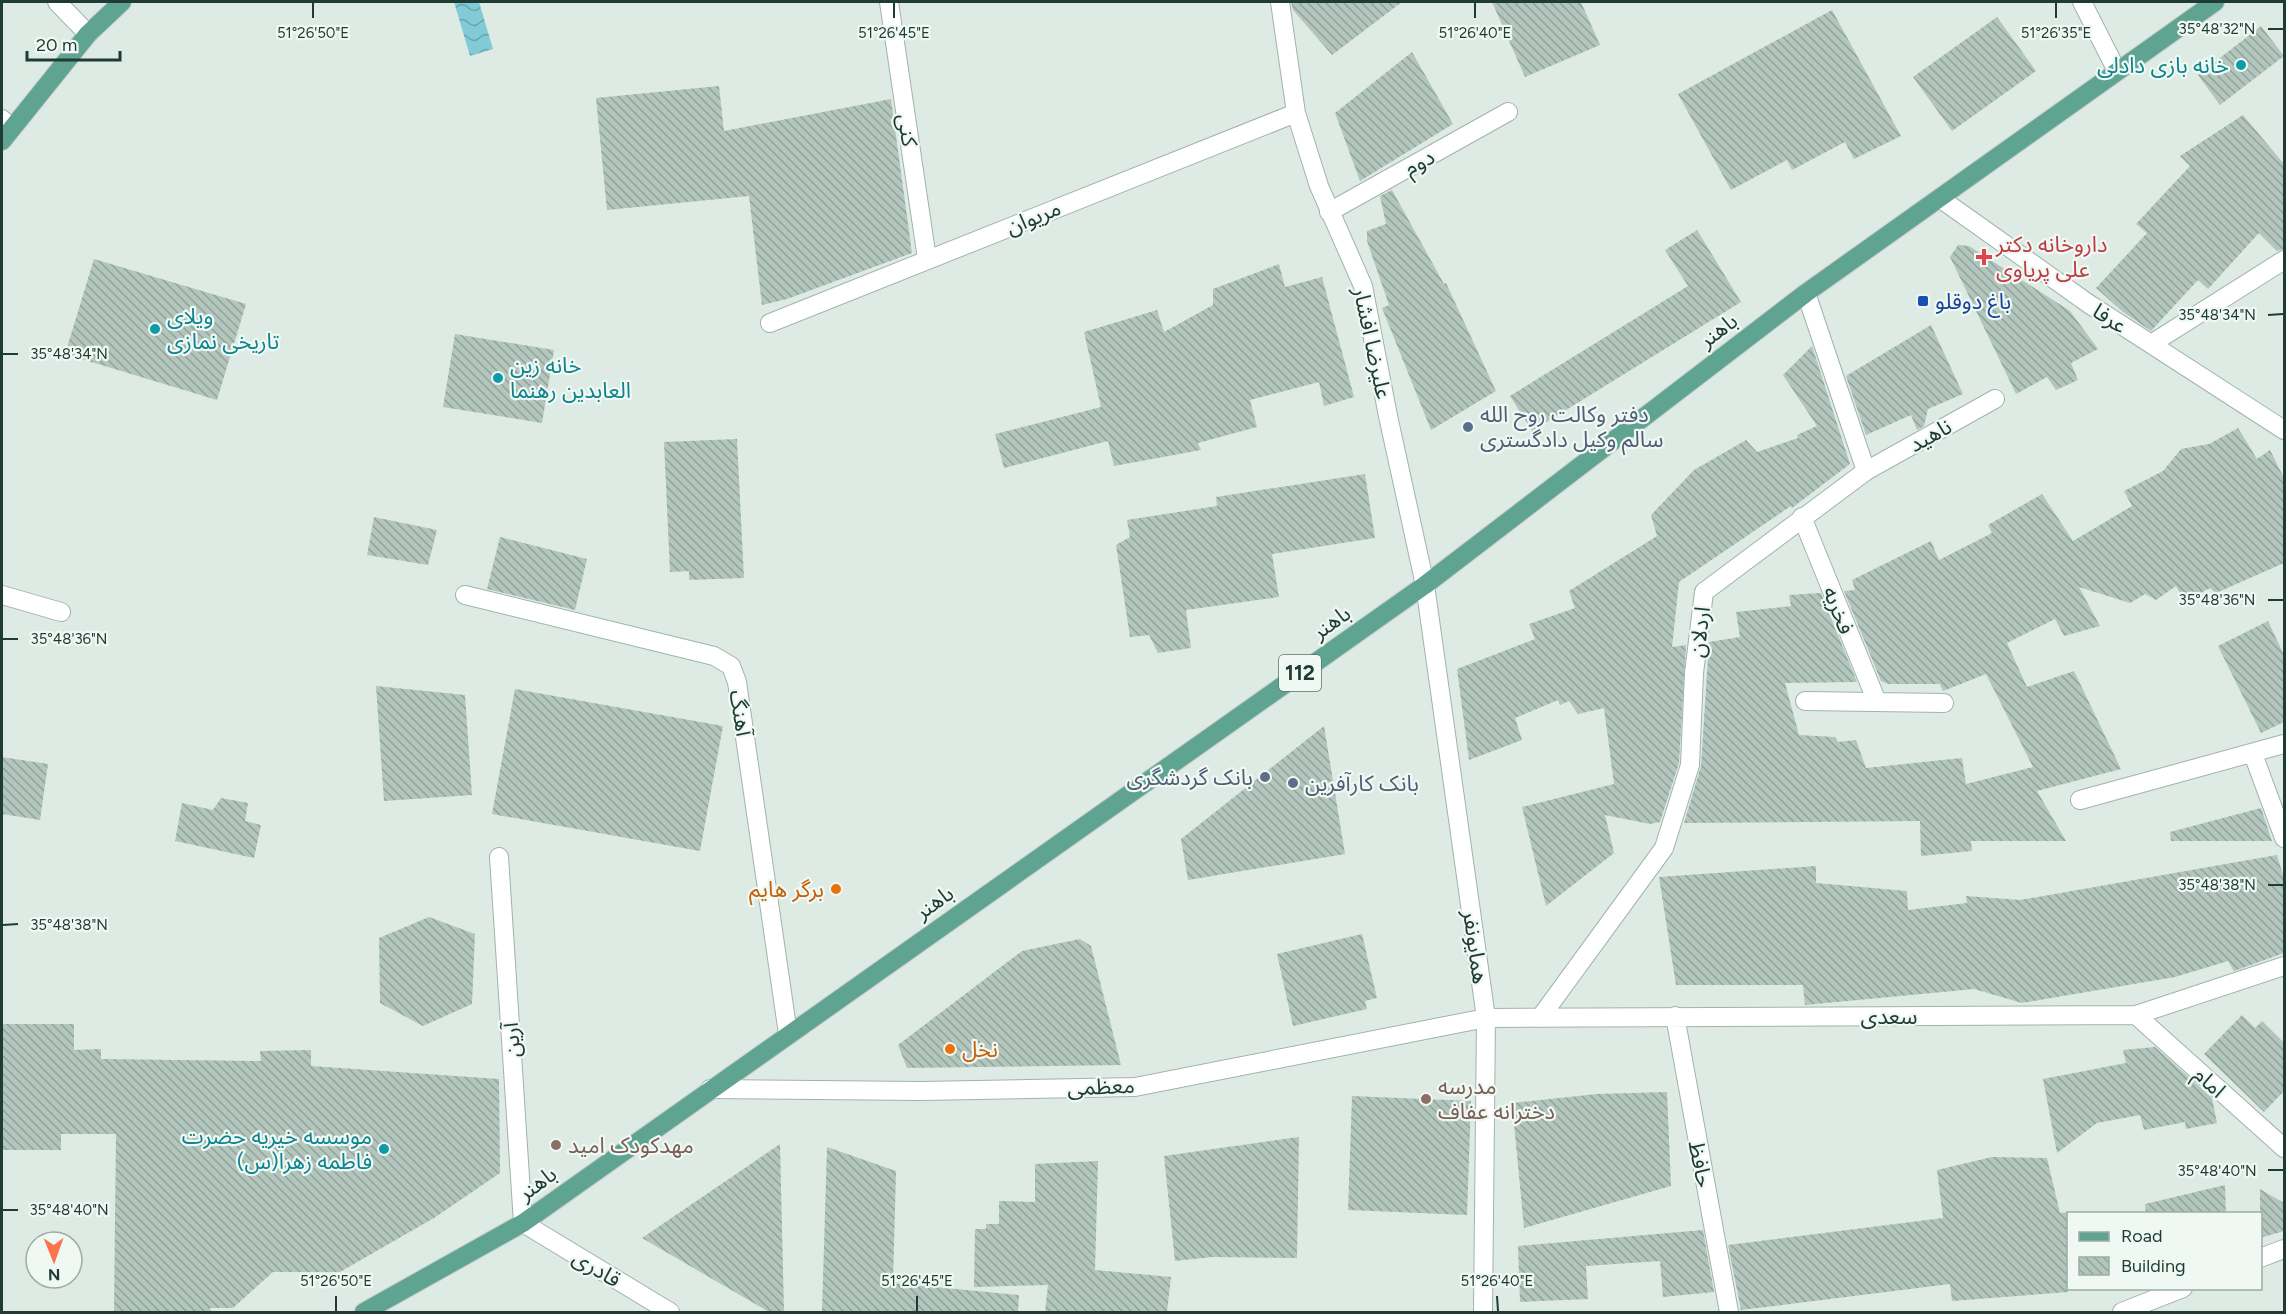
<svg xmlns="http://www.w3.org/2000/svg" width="2286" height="1314" font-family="Figtree,'Noto Sans Arabic',sans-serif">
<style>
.water{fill:url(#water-waves)}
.building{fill:url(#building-back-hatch)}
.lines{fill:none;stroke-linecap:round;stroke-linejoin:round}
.minor-casing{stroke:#a1b3ac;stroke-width:20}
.primary-casing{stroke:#c0c8c6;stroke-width:20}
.minor{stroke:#fff;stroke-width:18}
.primary{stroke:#5fa491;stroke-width:18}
.ticks{fill:none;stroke:#1e3c33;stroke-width:2}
.culture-dot{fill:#0f9aa8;stroke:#eff8f3;stroke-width:2}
.health-dot{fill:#e0444e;stroke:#eff8f3;stroke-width:2}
.transit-dot{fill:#1a4fb4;stroke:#eff8f3;stroke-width:2}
.service-dot{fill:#5c6f8a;stroke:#eff8f3;stroke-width:2}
.food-dot{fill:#e8710a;stroke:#eff8f3;stroke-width:2}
.education-dot{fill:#8d6e63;stroke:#eff8f3;stroke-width:2}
.labels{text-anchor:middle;stroke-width:4.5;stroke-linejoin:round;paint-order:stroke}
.shield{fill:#eff8f3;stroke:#5d746d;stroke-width:1.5}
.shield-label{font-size:21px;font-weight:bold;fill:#1e3c33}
.culture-label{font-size:22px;fill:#0d838f;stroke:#eff8f3;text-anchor:end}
.street-label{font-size:22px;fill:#1e3c33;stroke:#eff8f3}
.health-label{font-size:22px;fill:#be3a42;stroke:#eff8f3;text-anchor:start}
.transit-label{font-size:22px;fill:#164399;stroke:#eff8f3;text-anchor:start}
.service-label{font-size:22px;fill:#4e5e75;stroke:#eff8f3;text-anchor:start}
.food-label{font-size:22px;fill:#c56008;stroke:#eff8f3;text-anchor:end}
.education-label{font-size:22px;fill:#785e54;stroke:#eff8f3;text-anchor:start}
.ticks-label{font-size:15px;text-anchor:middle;fill:#1e3c33;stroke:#eff8f3;stroke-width:4.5;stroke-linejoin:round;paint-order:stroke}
</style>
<defs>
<pattern id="water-waves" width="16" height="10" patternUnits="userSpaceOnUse" patternTransform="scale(1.5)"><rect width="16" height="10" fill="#82cad5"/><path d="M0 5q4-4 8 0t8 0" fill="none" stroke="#6aa5ad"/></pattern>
<pattern id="building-back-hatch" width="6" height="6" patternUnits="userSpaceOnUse" patternTransform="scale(1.5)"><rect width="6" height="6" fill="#b3c6be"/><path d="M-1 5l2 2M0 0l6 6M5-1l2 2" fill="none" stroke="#91a29b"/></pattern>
</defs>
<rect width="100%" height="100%" fill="#deebe5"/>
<path class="water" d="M454,2H479L493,49L470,56Z"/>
<path class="building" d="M1291,2H1402L1332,55L1293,10Z
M1492,2H1581L1600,45L1525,77Z
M1832,10L1901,136L1854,159L1845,142L1792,170L1787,160L1731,190L1678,94Z
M1997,17L2036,71L1952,131L1913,77Z
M2261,26L2284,56L2220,105L2198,75Z
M1412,52L1453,124L1360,181L1335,113Z
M719,86L724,131L891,99L912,253L787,299L762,305L749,196L607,210L596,98Z
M2243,115L2284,164V249L2277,251L2259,233L2208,289L2198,280L2151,331L2123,312L2096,288L2147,233L2136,224L2190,166L2180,156Z
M1392,190L1444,284L1446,283L1496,391L1431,430L1382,308L1389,305L1367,241V231L1386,224L1380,196Z
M1697,230L1741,302L1532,431L1510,396L1688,286L1665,250Z
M1958,245L1969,246L2070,311L2098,349L2071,363L2078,380L2056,390L2047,377L2016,394L1950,257Z
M94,259L246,304L217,400L65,354Z
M1279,264L1285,287L1322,277L1354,397L1324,406L1319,382L1250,400L1257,427L1198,443L1201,450L1114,466L1108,441L1004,468L995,434L1101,407L1084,332L1157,310L1164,332L1213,305V289Z
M1931,325L1963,394L1928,409L1924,426L1917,430L1911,415L1866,435L1846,376Z
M455,334L554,350L542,423L443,407Z
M1812,346L1850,464L1792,508L1791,506L1679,582L1672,647L1686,645L1679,763L1660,822L1650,824L1605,815L1614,853L1546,906L1522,807L1614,784L1604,708L1578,714L1569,701L1560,705L1558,700L1515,718L1522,740L1469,760L1457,669L1535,639L1529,624L1575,608L1569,591L1657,536L1651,515L1694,470L1746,440L1757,452L1798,438L1797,435L1817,426L1783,375Z
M2238,428L2257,459L2270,450L2284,478V563L2216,593L2210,588L2185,601L2176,586L2156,600L2145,594L2130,603L2079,587L2100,626L2064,636L2055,619L2007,643L2027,687L2074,671L2121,769L2037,791L2066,841H1971L1972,851L1921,856L1920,821L1684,823L1701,766L1709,642L1740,637L1736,612L1791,606L1789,595L1821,593L1857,682L1785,683L1799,735L1835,737L1838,742L1856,740L1866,768L1962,758L1966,784L2033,767L1986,674L1943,691L1940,684H1888L1881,681L1844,591L1855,590L1852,580L1931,541L1939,560L1992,533L1988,525L2042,494L2073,541L2132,506L2124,491L2163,471L2181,449L2209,444Z
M737,439L744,578L689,580V571L670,572L664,442Z
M1365,474L1375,538L1272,554L1279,597L1186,610L1191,648L1158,653L1149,635L1130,637L1116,545L1130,537L1127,520L1217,506L1216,497Z
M374,517L437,530L428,565L367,555Z
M500,537L587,559L575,610L487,589Z
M2268,621L2284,655V722L2261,733L2218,646Z
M376,686L465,695L472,795L384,801Z
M515,689L723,726L700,851L492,814Z
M1324,726L1345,854L1188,880L1181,839Z
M2,757L48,764L40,820L2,814Z
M221,798L248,803L245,821L261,825L254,858L175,841L182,803L213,810Z
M2261,808L2272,841H2171L2170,832Z
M2277,855L2284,878V953L2234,971L2228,961L2175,977L2022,1003L1974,989L1805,1005L1803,985H1676L1659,877L1816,866V883L1907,891L1908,910L1967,903L1966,896L2020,900Z
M429,917L475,934L472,1004L423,1026L380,1003L379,938Z
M1362,934L1377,998L1365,1001L1367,1009L1293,1026L1277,954Z
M1080,939L1091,946L1121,1065L907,1068L898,1045L1022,951Z
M2242,1015L2255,1028L2262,1021L2284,1043V1091L2264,1112L2204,1054Z
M2,1024H74V1050L101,1049V1059L261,1061L260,1051L311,1050V1066L499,1079L500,1173L434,1218L340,1272H273L233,1308H210L211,1312H114L116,1134H61V1150H2Z
M2155,1047L2212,1098L2217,1123L2186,1129L2185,1122L2144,1130L2140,1115L2097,1123L2057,1153L2043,1079L2126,1063L2123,1050Z
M1667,1092L1671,1186L1524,1228L1512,1103L1597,1094Z
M1352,1096L1471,1101L1467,1215L1348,1210Z
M1299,1137L1297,1258L1212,1257L1175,1261L1164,1156Z
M780,1144L784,1312H769L642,1238Z
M827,1147L896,1171L893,1283L1019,1295L1018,1312H822Z
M1992,1157L2047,1158L2060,1213L2068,1212V1292L1952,1301L1950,1284L1741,1310L1728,1245L1943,1218L1937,1170Z
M1098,1161L1095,1270L1171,1277L1167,1312H1045L1048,1285L974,1287L975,1229H986V1224H999V1201L1035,1202V1164Z
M2225,1185L2226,1214H2146L2145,1204Z
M2260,1189L2284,1203V1231L2260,1238Z
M1703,1230L1714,1292L1663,1297L1660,1261L1586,1266L1588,1299L1520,1302L1518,1246Z"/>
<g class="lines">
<g class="minor-casing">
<path id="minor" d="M57,2L88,34
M889,2L927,259
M1280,2L1296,113L1319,186L1363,286L1388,416L1425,585L1486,1018L1483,1312
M2082,2L2117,71
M2,119L11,128
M1941,199L2089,304L2284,430
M1329,212L1508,112
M770,323L1296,113
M2151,344L2284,260
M1866,471L1995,399
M1802,517L1877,702
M2,595L61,612
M465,595L714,656L731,666L737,682L788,1034
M1805,701L1944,703
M2253,754L2284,838
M2080,800L2284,744
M499,857L523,1223L670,1312
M2136,1015L2284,1148
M1675,1016L1729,1312
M1540,1018L1664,848L1690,765L1694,673L1704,592L1866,471L1806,293
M710,1089L921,1091L1135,1087L1486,1018L2136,1015L2284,966
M2260,1258L2284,1249
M2122,1312L2183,1288"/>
</g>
<g class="primary-casing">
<path id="primary" d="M2,141L88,34L122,2
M364,1312L523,1223L1425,585L1806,293L2215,2"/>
</g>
<use href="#minor" class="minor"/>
<use href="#primary" class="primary"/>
</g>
<path class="ticks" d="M313,3V18M894,3V18M1475,3V18M2056,3V18M2268,29H2283M2268,315L2283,314M3,354H18M2268,600H2283M3,639H18M2268,885H2283M3,925L18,924M2268,1170H2283M3,1210H18M336,1296V1311M917,1296V1311M1497,1296L1498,1311"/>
<g class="culture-dot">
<circle cx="2241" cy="65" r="6"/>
<circle cx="155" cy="329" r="6"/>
<circle cx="498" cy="378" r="6"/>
<circle cx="384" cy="1149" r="6"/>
</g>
<path class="health-dot" d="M1981 248h6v6h6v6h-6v6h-6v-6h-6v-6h6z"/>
<rect class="transit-dot" x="1917" y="295" width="12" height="12" rx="3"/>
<g class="service-dot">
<circle cx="1468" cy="427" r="6"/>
<circle cx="1265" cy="777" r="6"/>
<circle cx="1293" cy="783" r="6"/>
</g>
<g class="food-dot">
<circle cx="836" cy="889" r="6"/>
<circle cx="950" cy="1049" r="6"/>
</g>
<g class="education-dot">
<circle cx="1426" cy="1099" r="6"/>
<circle cx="556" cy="1145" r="6"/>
</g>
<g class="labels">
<rect class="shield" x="1279" y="655" width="42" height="36" rx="4.5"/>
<g class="shield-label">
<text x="1300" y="680">112</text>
</g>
<g class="culture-label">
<text x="2229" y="73">خانه بازی دادلی</text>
<text x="167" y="324" text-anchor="start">ویلای<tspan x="167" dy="25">تاریخی نمازی</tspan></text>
<text x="510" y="373" text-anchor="start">خانه زین<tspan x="510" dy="25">العابدین رهنما</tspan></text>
<text x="372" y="1144">موسسه خیریه حضرت<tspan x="372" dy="25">فاطمه زهرا(س)</tspan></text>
</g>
<g class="street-label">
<text transform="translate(908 130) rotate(81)" y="8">کنی</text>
<text transform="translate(1419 162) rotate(-29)" y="8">دوم</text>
<text transform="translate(1033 217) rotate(-22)" y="8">مریوان</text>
<text transform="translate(2110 318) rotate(33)" y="8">عرفا</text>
<text transform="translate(1718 330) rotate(-37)" y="8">باهنر</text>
<text transform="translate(1373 343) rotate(78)" y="8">علیرضا افشار</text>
<text transform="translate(1930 435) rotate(-29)" y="8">ناهید</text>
<text transform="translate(1839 610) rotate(68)" y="8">فخریه</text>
<text transform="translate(1331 622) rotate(-35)" y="8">باهنر</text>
<text transform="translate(1699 632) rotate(-83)" y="8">اردلان</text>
<text transform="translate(741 713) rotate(81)" y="8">آهنگ</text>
<text transform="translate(934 902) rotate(-35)" y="8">باهنر</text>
<text transform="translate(1476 947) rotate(82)" y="8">همایونفر</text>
<text x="1889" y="1024">سعدی</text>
<text transform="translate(511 1040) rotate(-94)" y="8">آرین</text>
<text transform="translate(2210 1082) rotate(42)" y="8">امام</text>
<text transform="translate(1101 1086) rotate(-2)" y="8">معظمی</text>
<text transform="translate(1701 1164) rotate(79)" y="8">حافظ</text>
<text transform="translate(537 1183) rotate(-36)" y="8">باهنر</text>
<text transform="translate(597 1268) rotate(31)" y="8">قادری</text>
</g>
<g class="health-label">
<text x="1996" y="252">داروخانه دکتر<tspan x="1996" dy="25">علی پریاوی</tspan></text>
</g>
<g class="transit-label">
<text x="1935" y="309">باغ دوقلو</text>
</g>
<g class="service-label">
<text x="1480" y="422">دفتر وکالت روح الله<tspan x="1480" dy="25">سالم وکیل دادگستری</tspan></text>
<text x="1253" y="785" text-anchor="end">بانک گردشگری</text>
<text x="1305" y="791">بانک کارآفرین</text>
</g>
<g class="food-label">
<text x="824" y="897">برگر هایم</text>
<text x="962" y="1057" text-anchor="start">نخل</text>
</g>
<g class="education-label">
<text x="1438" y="1094">مدرسه<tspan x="1438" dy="25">دخترانه عفاف</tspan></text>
<text x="568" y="1153">مهدکودک امید</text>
</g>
</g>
<g class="ticks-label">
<text x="2217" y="34">35°48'32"N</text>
<text x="313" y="38">51°26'50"E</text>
<text x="894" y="38">51°26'45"E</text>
<text x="1475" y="38">51°26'40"E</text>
<text x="2056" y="38">51°26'35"E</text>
<text x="2217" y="320">35°48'34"N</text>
<text x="69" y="359">35°48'34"N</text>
<text x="2217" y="605">35°48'36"N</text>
<text x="69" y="644">35°48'36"N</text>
<text x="2217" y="890">35°48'38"N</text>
<text x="69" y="930">35°48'38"N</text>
<text x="2217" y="1176">35°48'40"N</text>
<text x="69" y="1215">35°48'40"N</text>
<text x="336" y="1286">51°26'50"E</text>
<text x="917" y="1286">51°26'45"E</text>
<text x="1497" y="1286">51°26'40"E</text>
</g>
<rect width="2286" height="1314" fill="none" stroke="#1e3c33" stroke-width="6"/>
<rect x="2067" y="1212" width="195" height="78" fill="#eff8f3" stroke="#9bada6" stroke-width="1.5"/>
<rect x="2079" y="1232" width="30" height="9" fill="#5fa491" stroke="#9bada6" stroke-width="1.5"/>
<text x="2121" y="1242" font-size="18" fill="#1e3c33">Road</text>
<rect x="2079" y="1257" width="30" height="18" fill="url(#building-back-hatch)" stroke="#9bada6" stroke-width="1.5"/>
<text x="2121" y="1272" font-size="18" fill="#1e3c33">Building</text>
<g transform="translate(54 1260) rotate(179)"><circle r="28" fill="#eff8f3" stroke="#9bada6" stroke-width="1.5"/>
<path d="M0-4.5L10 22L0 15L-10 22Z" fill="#fc734c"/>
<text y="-9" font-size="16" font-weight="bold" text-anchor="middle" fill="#1e3c33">N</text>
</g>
<path d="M27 51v9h93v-9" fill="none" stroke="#1e3c33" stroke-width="3"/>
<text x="36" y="51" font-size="18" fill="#1e3c33" stroke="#eff8f3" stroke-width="4.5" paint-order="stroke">20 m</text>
</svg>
